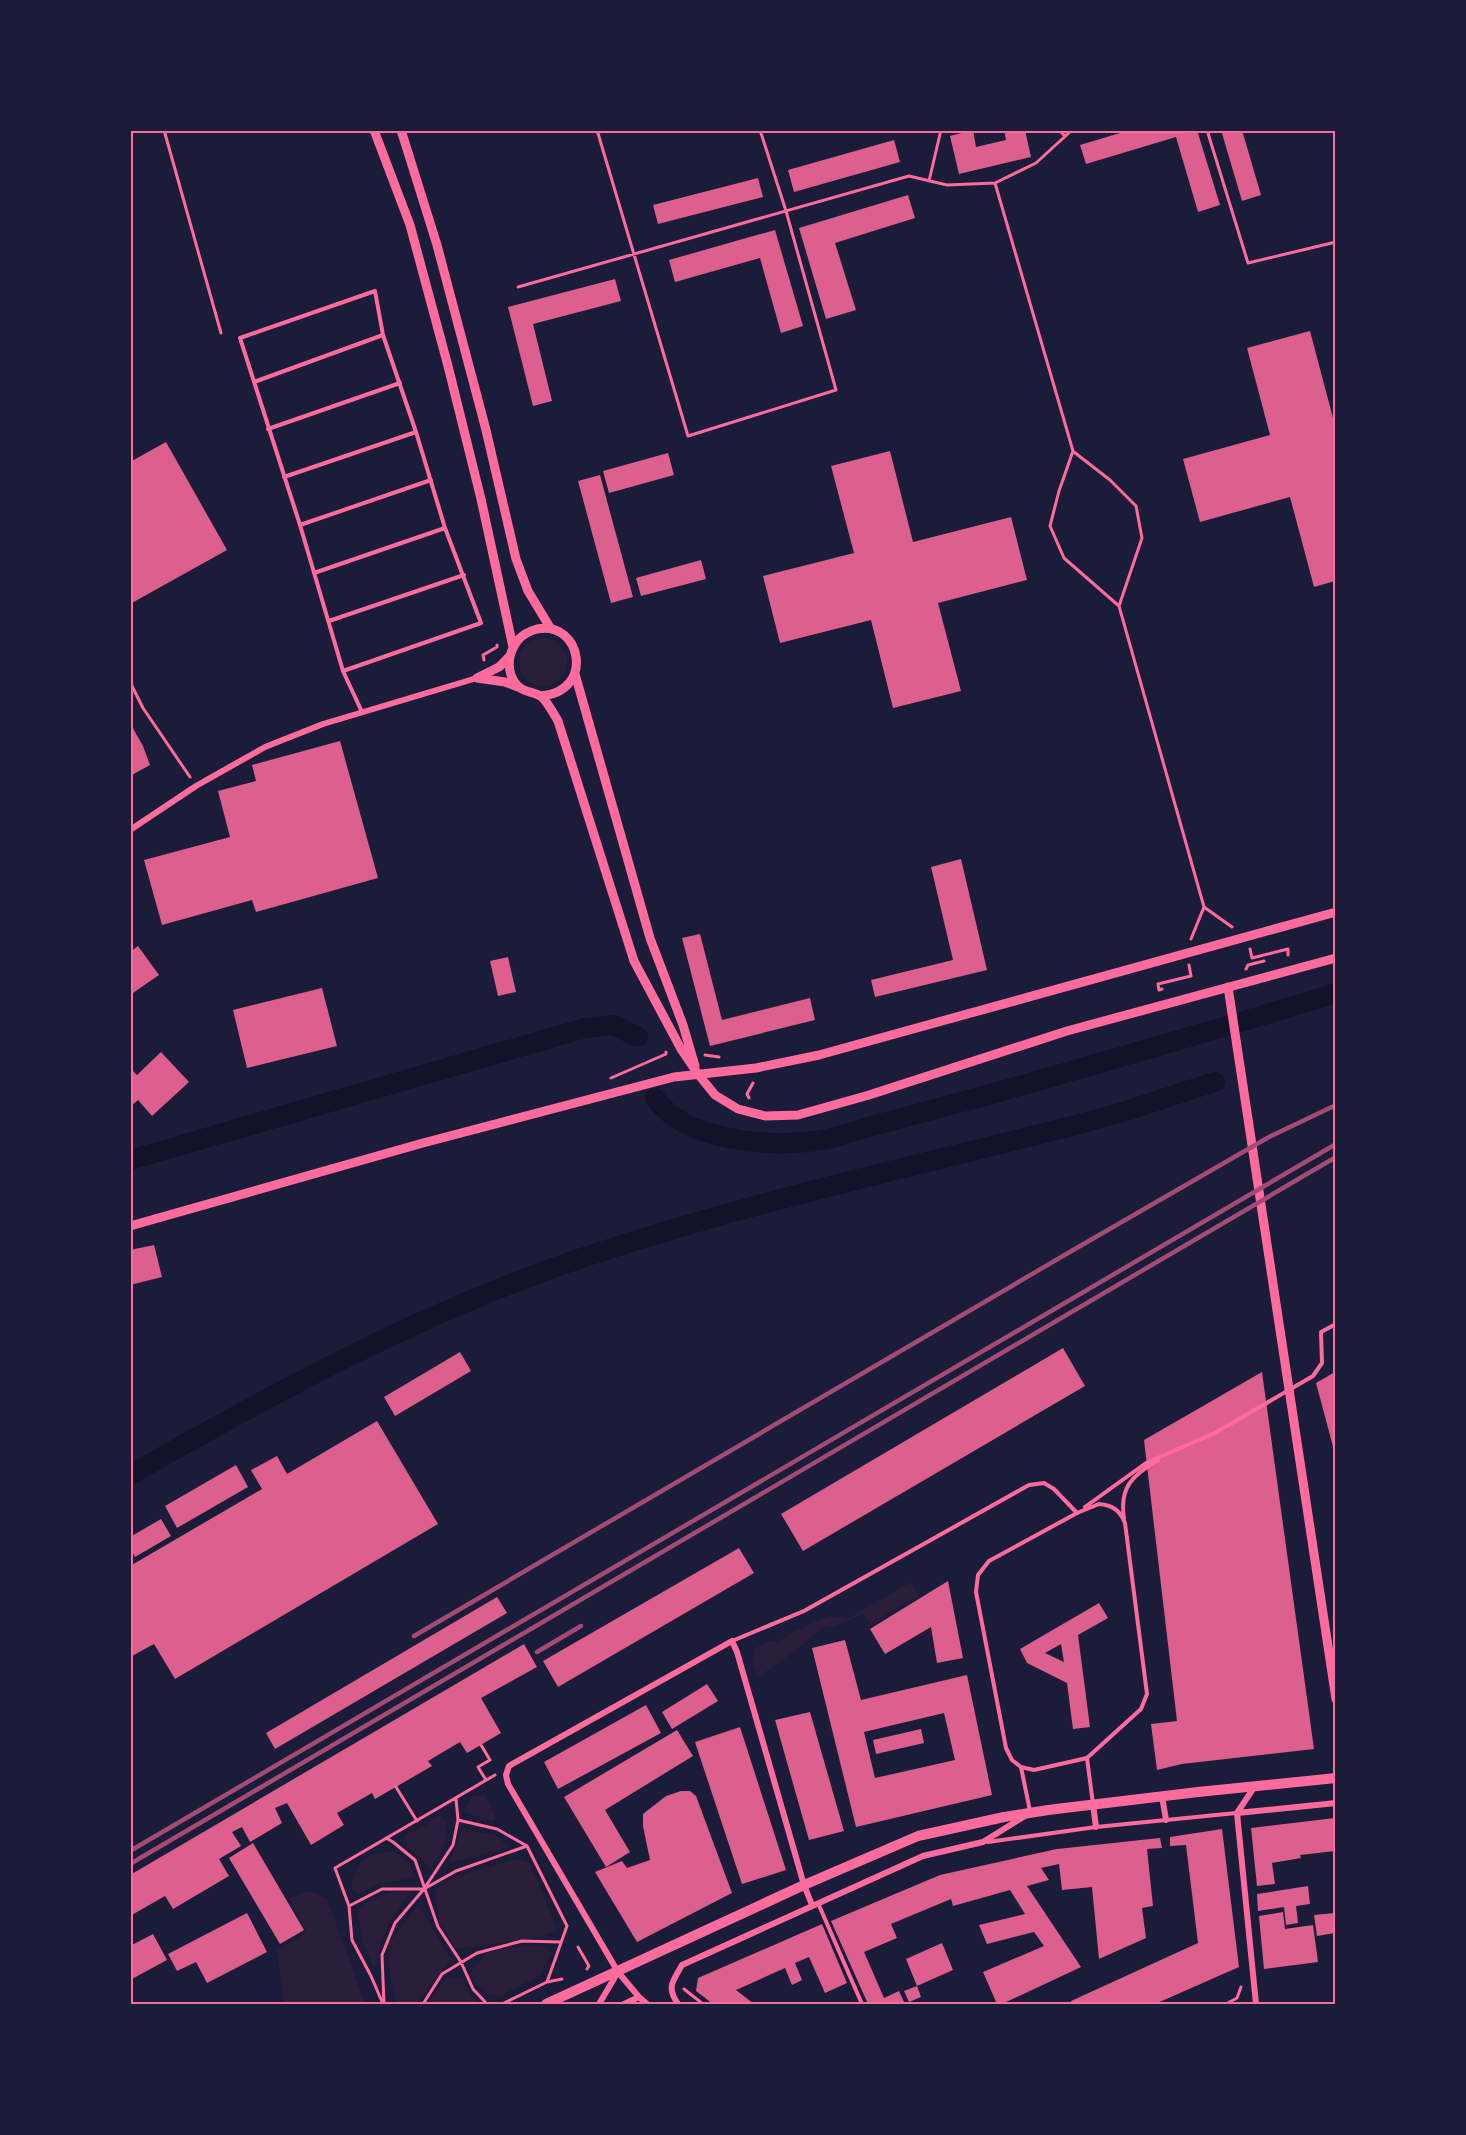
<svg xmlns="http://www.w3.org/2000/svg" width="1466" height="2135" font-family="Helvetica,sans-serif">
<style>
.green{fill:#2a1e3b}
.lines{fill:none;stroke-linecap:round;stroke-linejoin:round}
.canal{stroke:#12122b;stroke-width:20}
.building{fill:#dd5f8e;fill-rule:evenodd}
.path{stroke:#ff6b9d;stroke-width:3}
.service{stroke:#ff6b9d;stroke-width:4}
.minor{stroke:#ff6b9d;stroke-width:6}
.tertiary{stroke:#ff6b9d;stroke-width:9}
.secondary{stroke:#ff6b9d;stroke-width:10}
.rail{stroke:#a44b75;stroke-width:4.5}
.neatline{fill:none;stroke:#ff6b9d;stroke-width:2}
</style>
<rect width="100%" height="100%" fill="#1b1b3a"/>
<path class="green" d="M519 662a24 24 0 1 1 48 0a24 24 0 1 1-48 0Z
M911,1582L919,1595L870,1624L864,1614L835,1626L821,1629L795,1651L758,1677L752,1659L755,1648L771,1641L777,1642L797,1630L829,1616L849,1618Z
M471,1796H486L496,1819L492,1821L464,1812Z
M441,1815C454,1833 443,1852 431,1868L408,1848L404,1835L424,1827L434,1818Z
M462,1829L497,1836L509,1847L450,1863Z
M391,1851C404,1857 413,1863 412,1878L377,1884L358,1895L351,1887C359,1859 364,1855 391,1851Z
M516,1859L530,1863L557,1929L542,1937L456,1949L439,1921L435,1890L455,1877Z
M310,1891L327,1899L365,2004H284L277,1951L307,1932L289,1898Z
M392,1892H411C399,1907 388,1922 382,1940C378,1950 381,1959 373,1966L364,1945L357,1912L367,1901Z
M418,1905L451,1960L416,2004H397L390,1976L388,1944Z
M542,1946L552,1953L540,1976L500,1996L489,1995L473,1981L471,1971L485,1954L506,1947Z
M463,1978L469,1992L478,2004H426L446,1979Z"/>
<g class="lines">
<path class="canal" d="M655,1098C685,1141 767,1147 815,1141C834,1139 854,1131 872,1126C912,1115 951,1105 991,1094C1106,1061 1221,1029 1336,993
M130,1160L585,1028L614,1025L638,1037
M130,1475C272,1394 415,1316 570,1262C690,1221 813,1190 935,1160C995,1145 1056,1131 1116,1114C1149,1104 1182,1092 1215,1082"/>
</g>
<path class="building" d="M973,130L976,147L1006,140L1004,130H1025L1031,157L959,174L950,136Z
M1130,130H1197L1220,205L1198,212L1176,137L1086,164L1080,145Z
M1221,130H1242L1261,195L1242,201Z
M894,140L900,162L794,192L788,170Z
M758,178L763,197L658,224L653,205Z
M908,195L915,218L835,243L856,310L826,319L799,228Z
M775,230L803,326L781,333L760,258L675,282L669,260Z
M615,279L621,301L533,324L552,401L533,406L508,307Z
M1310,331L1333,418L1335,417V581L1314,587L1290,497L1200,522L1183,459L1270,435L1247,348Z
M166,442L227,550L130,604V462Z
M890,451L913,542L1011,517L1027,580L938,603L961,691L893,708L871,620L780,643L763,576L854,553L831,466Z
M668,453L674,475L609,493L603,471Z
M600,475L633,597L611,603L578,481Z
M701,560L706,579L641,596L636,578Z
M130,723L143,746L150,765L130,776Z
M340,741L378,878L256,912L252,900L162,925L144,860L230,837L218,791L256,781L252,765Z
M961,859L987,970L875,997L871,980L953,960L931,867Z
M700,934L722,1020L810,998L815,1020L710,1046L682,938Z
M138,946L159,975L130,995V952Z
M508,957L516,992L498,996L490,961Z
M322,988L337,1046L247,1068L233,1010Z
M161,1052L189,1082L152,1116L138,1100L130,1107V1068L137,1075Z
M154,1245L162,1277L130,1285V1250Z
M1063,1348L1085,1386L803,1551L781,1514Z
M460,1352L471,1371L395,1416L384,1397Z
M1262,1372L1314,1749L1182,1764L1157,1770L1151,1724L1177,1721L1144,1440Z
M1335,1372V1454L1316,1383Z
M377,1421L438,1524L175,1679L154,1644L130,1657V1566L262,1489L251,1470L277,1456L287,1474Z
M236,1465L248,1487L177,1528L165,1506Z
M161,1519L171,1536L135,1557L130,1548V1537Z
M739,1548L754,1573L558,1687L543,1661Z
M948,1581L963,1658L937,1663L931,1627L885,1654L870,1629Z
M497,1597L507,1613L275,1749L266,1733Z
M1099,1603L1108,1618L1078,1635L1090,1727L1073,1729L1067,1683L1027,1663L1020,1649ZM1061,1644L1064,1662L1045,1653Z
M845,1640L861,1700L967,1675L992,1795L856,1827L812,1648ZM944,1713L955,1760L875,1778L864,1732Z
M524,1644L537,1667L481,1698L501,1733L467,1753L460,1742L428,1761L432,1766L375,1799L372,1793L337,1813L344,1825L311,1845L287,1803L275,1808L282,1823L250,1842L242,1827L232,1832L241,1846L219,1859L229,1876L173,1909L165,1896L130,1916V1875Z
M707,1684L718,1701L672,1729L662,1712Z
M646,1705L661,1733L558,1789L544,1762Z
M810,1712L844,1831L809,1840L775,1720Z
M740,1727L786,1870L742,1884L695,1742Z
M921,1729L924,1743L876,1754L873,1740Z
M677,1730L693,1756L605,1810L630,1852L606,1867L564,1797Z
M681,1791H690L696,1796L732,1893L637,1942L595,1872L622,1861L627,1868L650,1860L643,1826V1814L666,1796Z
M1335,1818V1851L1300,1855L1301,1858L1272,1863L1275,1884L1257,1886L1251,1828Z
M1222,1829L1239,1967L1155,2004H1072L1071,2001L1198,1943L1186,1845L1170,1846V1837Z
M1160,1838L1162,1848L1147,1849L1153,1906L1142,1908L1146,1938L1099,1959L1092,1887L1062,1890L1059,1864L1041,1868L1049,1880L1027,1886L1081,1967L1002,2004H997L983,1972L1044,1946L1034,1932L987,1944L979,1925L1025,1914L1010,1890L953,1906L951,1899L891,1924L897,1938L864,1952L884,1998L899,1991L905,2004H868L831,1921L940,1875L1057,1849Z
M253,1843L304,1930L280,1944L229,1858Z
M1308,1886L1310,1904L1296,1906L1298,1923L1286,1925L1284,1907L1258,1911L1257,1894Z
M1283,1912L1285,1929L1313,1925L1318,1962L1264,1969L1259,1916Z
M247,1913L267,1952L207,1983L196,1962L177,1971L168,1954Z
M1335,1913V1933L1317,1936L1314,1915Z
M822,1924L847,1983L825,1993L809,1957L795,1963L802,1980L792,1985L785,1968L736,1990L754,2004H713L696,1991L698,1978Z
M153,1934L167,1960L130,1980V1946Z
M942,1943L953,1970L917,1986L906,1959Z
M917,1986L921,1997L909,2002L904,1991Z"/>
<g class="lines">
<path class="path" d="M164,130L221,333
M597,130L688,436L836,390L786,211L760,130
M1059,130L1065,136
M1207,130L1248,263L1336,242
M929,181L941,130
M995,183L1036,163L1072,130
M518,287L909,176L947,185L995,183L1073,451L1059,491L1050,526L1064,558L1119,606L1204,907L1191,939
M1074,452L1110,480L1136,506L1142,538L1119,606
M484,660L483,655L497,647V645
M130,682L143,708L190,777
M1204,907L1232,927
M1250,949L1252,958L1288,949V955
M1246,969L1248,965L1264,961
M1162,989L1159,990L1158,984L1191,976L1189,965
M705,1055L719,1057
M611,1078L666,1054V1052
M749,1098L747,1094L753,1083
M481,1745L490,1760L478,1767L486,1780
M396,1787L417,1821
M458,1820L497,1829L527,1846L567,1926L547,1982
M386,1838L393,1842L415,1860L438,1927L461,1962L473,1989L487,2004
M349,1906L382,1889H424L456,1871L527,1846
M578,1947L589,1966L587,1969
M684,1989L703,2004
M383,2004L371,1976L352,1940L349,1906L335,1868L495,1775
M384,2004L382,1955L395,1923L424,1889L453,1845L458,1820L456,1799
M423,2004L442,1974L477,1953L522,1941L560,1942
M502,2004L547,1982L562,1979
M1226,2004L1237,1998L1241,1987"/>
<path class="service" d="M254,382L383,335
M268,429L400,383
M284,477L416,432
M300,525L431,480
M314,573L445,528
M329,621L464,575
M343,671L481,623L445,528L416,432L383,335L375,291L240,338L300,525L343,671L362,712
M1099,1504C1112,1505 1120,1510 1125,1523L1147,1694L1141,1709L1087,1758L1034,1770L1021,1767L1012,1760L1006,1748L976,1592L978,1575L989,1561L1077,1513Z
M1085,1507L1146,1463L1215,1433L1313,1376L1322,1363L1321,1332L1336,1324
M1124,1518C1119,1487 1133,1475 1158,1460
M732,1641L804,1611L1029,1485L1044,1483L1054,1489L1077,1513
M1087,1758L1093,1804
M1021,1767L1030,1811
M988,1842L1096,1827L1236,1813
M818,1903L862,2004"/>
<path class="minor" d="M130,830L196,786L265,747L323,724L477,678
M1162,1796L1166,1820
M1093,1804L1096,1827
M1237,1813L1256,2004
M1237,1813L1336,1803
M1237,1813L1255,1786
M599,2004L618,1972
M624,2004L639,1997
M647,2004L639,1997L618,1972L508,1784L506,1775L509,1766L732,1641L737,1652L804,1885L812,1905
M678,2004C666,1987 673,1981 682,1965L923,1856L983,1842L1025,1816"/>
<path class="tertiary" d="M374,130L410,225L448,366L481,499L513,647
M401,130L437,245L486,430L516,559L528,591L551,629
M575,674L650,938L683,1025L695,1066
M477,678L505,682L518,687
M477,678L499,667L509,657
M541,696C595,692 582,620 537,629C530,631 523,634 518,640C510,650 507,663 511,675C519,696 534,689 543,698C549,705 554,714 558,721L634,961L681,1049L698,1074L715,1095L738,1109L765,1116L798,1115L869,1095L1067,1031L1336,958
M1228,987L1336,1699
M130,1226L423,1143L674,1077L756,1068L819,1055L1336,912"/>
<path class="secondary" d="M546,2004L804,1885L918,1836L1004,1817L1048,1810L1198,1792L1336,1778"/>
<path class="rail" d="M414,1636L1068,1253L1269,1137L1336,1105
M537,1652L581,1626
M130,1851L1336,1144
M130,1864L1336,1157"/>
</g>
<rect width="1466" height="2135" fill="none" stroke="#1b1b3a" stroke-width="264"/>
<rect x="132" y="132" width="1202" height="1871" class="neatline"/>
</svg>
